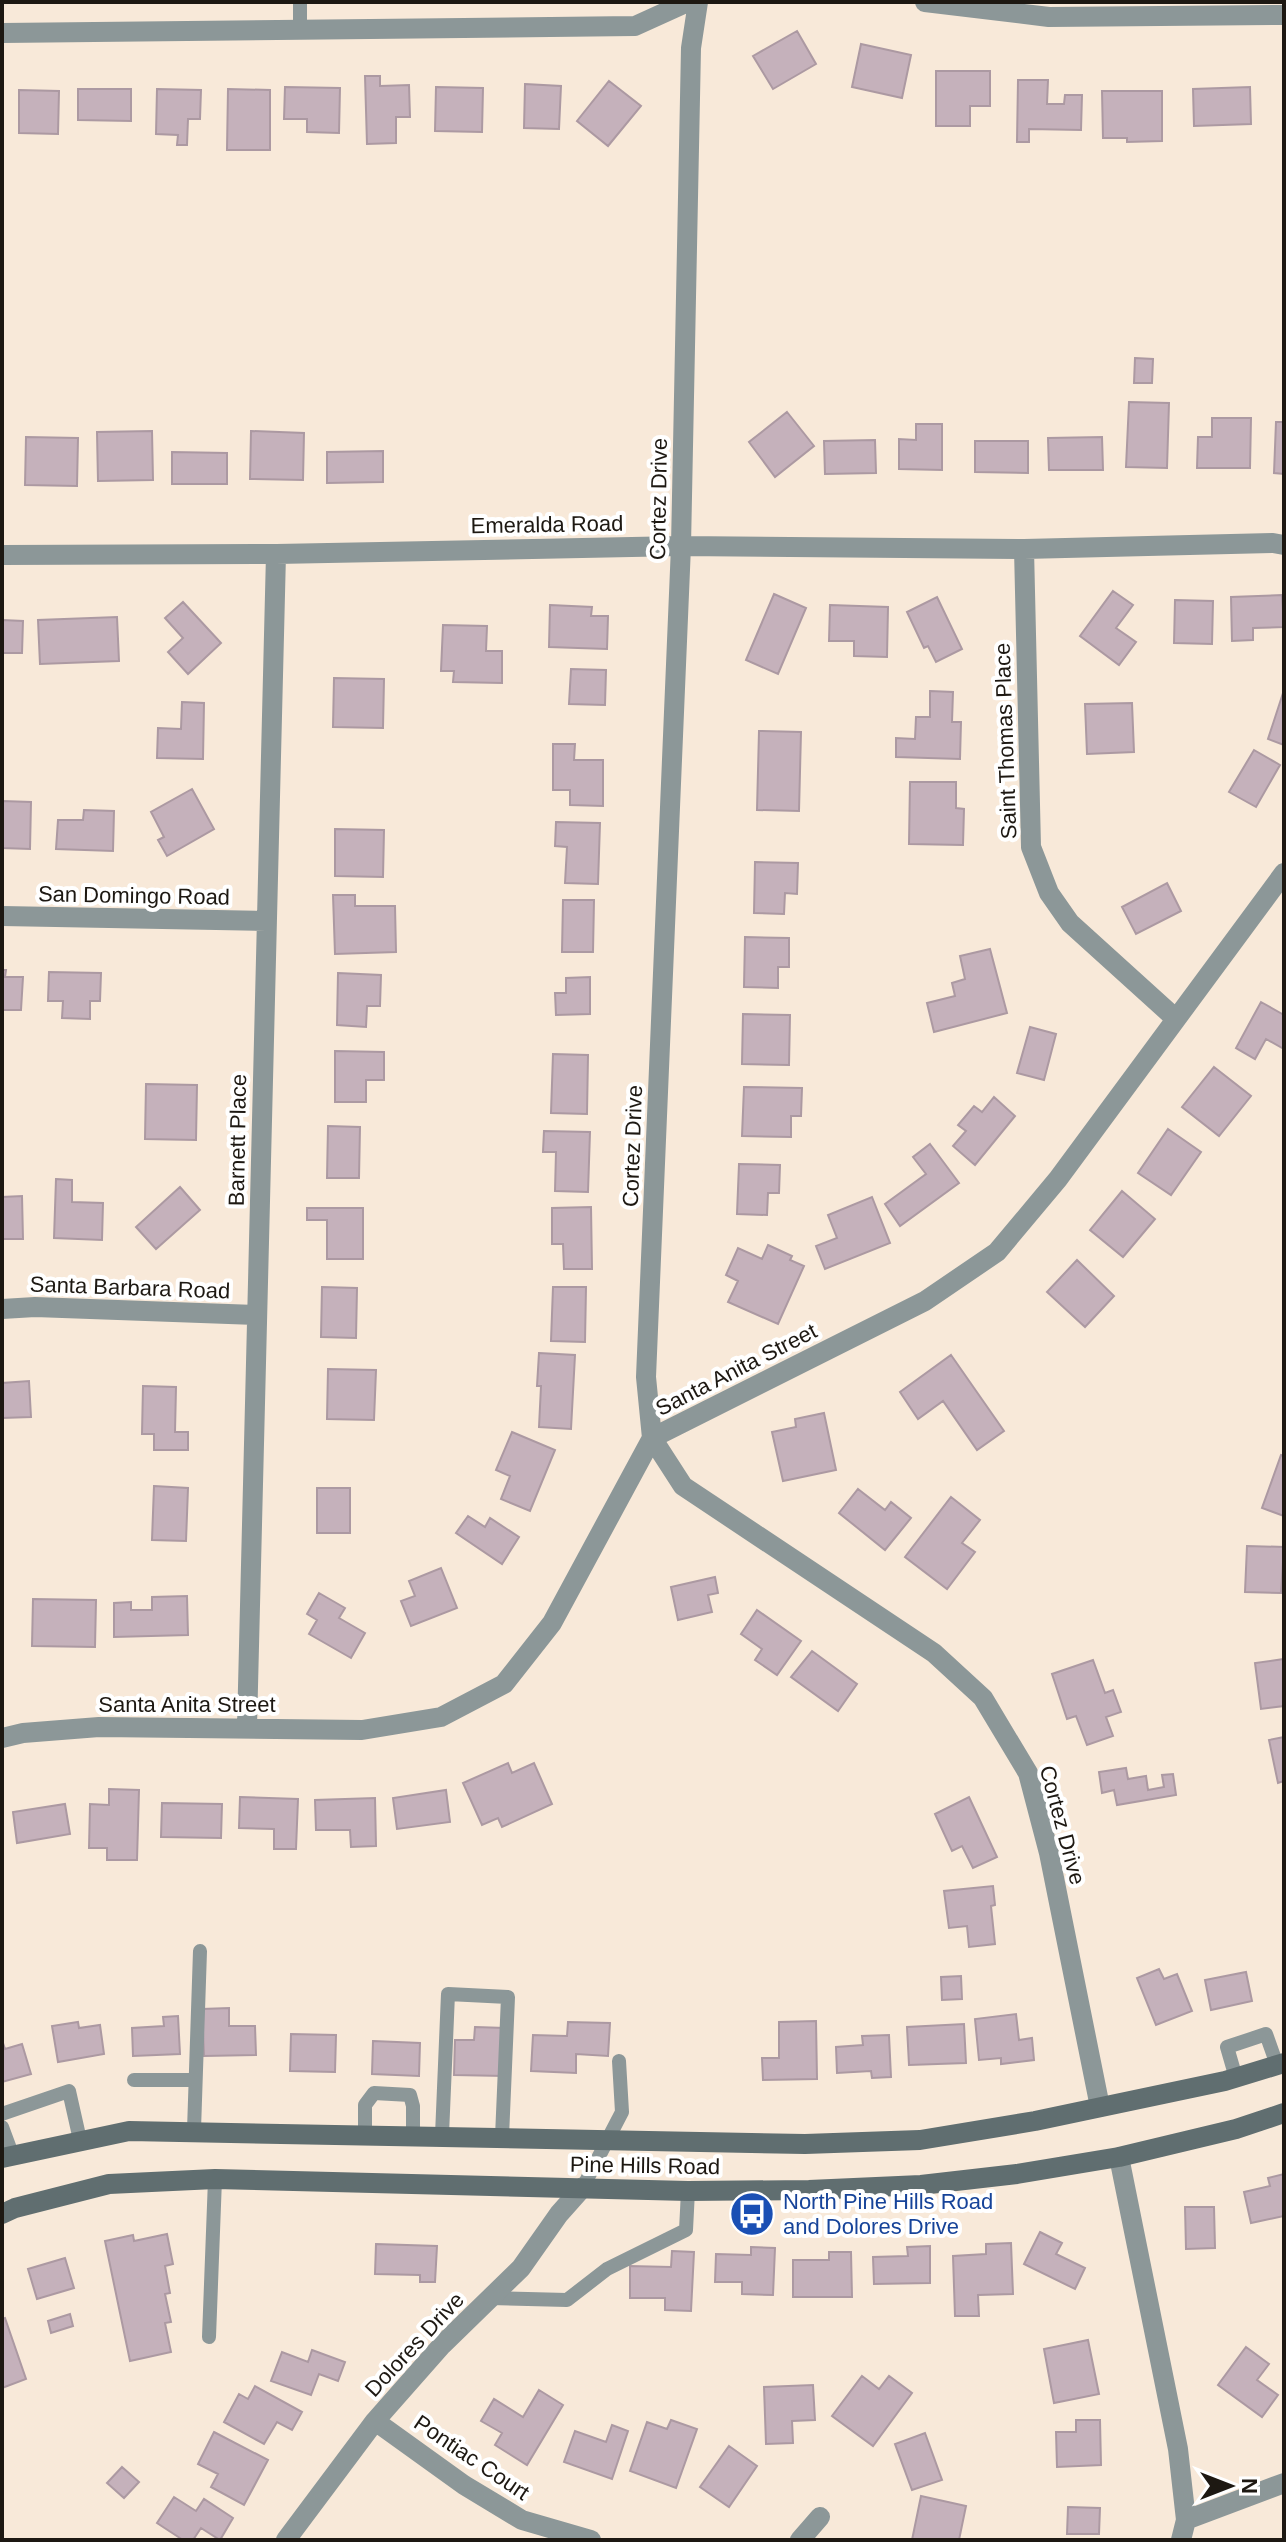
<svg xmlns="http://www.w3.org/2000/svg" width="1286" height="2542" font-family="Helvetica,sans-serif">
<style>
.building{fill:#c5b1bb;stroke:#ac99a2;stroke-width:2}
.lines{fill:none;stroke-linecap:round;stroke-linejoin:round}
.lane{stroke:#8c9798;stroke-width:14}
.street{stroke:#8c9798;stroke-width:20}
.secondary{stroke:#606e70;stroke-width:20}
.labels{text-anchor:middle;stroke-width:8;stroke-linejoin:round;paint-order:stroke}
.street-label{font-size:22px;fill:#1d1812;stroke:#fff}
.transit-label{font-size:22px;fill:#164399;stroke:#fff;text-anchor:start}
</style>
<rect width="100%" height="100%" fill="#f8e9d9"/>
<path class="building" d="M797,31L816,64L773,89L753,56Z
M861,44L911,55L902,98L852,87Z
M936,71H990V106H970V126H936Z
M365,76H380V86L409,85L410,117H396V143L367,144Z
M1018,80H1048L1047,104H1064L1065,95H1082L1081,130L1029,129V142H1017Z
M609,81L641,106L608,146L577,121Z
M525,84L561,86L559,129L524,128Z
M285,87L340,88L339,133L307,132V119H284Z
M436,87L483,88L482,132L435,131Z
M1250,87L1251,124L1194,126L1193,89Z
M78,89H131V121L78,120Z
M157,89L201,90L200,119H188L187,145H177L178,135L156,134Z
M228,89L270,90V150H227Z
M19,90L59,91L58,134L19,133Z
M1102,91H1162V141L1127,142V138H1103Z
M1135,358L1153,359L1152,383H1134Z
M1129,402L1169,403L1167,468L1126,467Z
M787,412L814,446L775,477L749,442Z
M1212,418H1251L1250,468H1197L1198,437H1212Z
M1276,422H1284V474L1274,473Z
M916,424H942V470L899,469V439L916,440Z
M152,431L153,480L98,481L97,432Z
M251,431L304,433L303,480L250,479Z
M26,437L78,438L77,486L25,485Z
M1102,437L1103,470H1049L1048,438Z
M875,440L876,473L825,474L824,441Z
M975,441H1028V473L975,472Z
M383,451V482L327,483V452Z
M172,452L227,453V484H172Z
M1113,591L1133,605L1116,628L1136,642L1119,665L1080,636Z
M774,594L806,608L778,674L746,660Z
M1282,595L1284,627L1253,628V640L1232,641L1231,597Z
M937,597L962,649L936,662L928,646L924,648L907,612Z
M1175,600L1213,601L1212,644L1174,643Z
M183,602L221,643L188,674L168,652L183,638L165,618Z
M550,605L592,607L591,616H608L607,649L549,647Z
M830,605L888,607L887,657L854,656V641H829Z
M117,617L119,661L40,664L38,620Z
M2,620L23,621L22,653H2Z
M443,625L487,626L486,651H502V683L453,682L454,671H441Z
M571,669L606,670L605,705L569,704Z
M334,678L384,679L383,728L333,727Z
M930,691L953,692L952,722H961L960,759L896,757V738L915,739L916,717H930Z
M1283,693L1284,694V745L1268,739Z
M182,702L204,703L203,759L157,758L158,728L181,729Z
M1132,703L1134,752L1087,754L1085,704Z
M759,731L801,732L799,811L757,810Z
M553,744H575L574,760H603V806L570,805V790H553Z
M1254,750L1280,765L1256,807L1229,792Z
M910,782H956V808L964,809L963,845L909,844Z
M192,789L214,829L167,856L158,840L164,837L151,812Z
M2,801L31,802L30,849L2,848Z
M84,810L114,811L113,851L56,849L58,820H83Z
M556,822L600,823L598,884L565,883L567,847L555,846Z
M335,829L384,830L383,877L335,876Z
M755,862L798,863L797,894L785,893L784,914L754,913Z
M1167,883L1181,911L1136,934L1122,907Z
M333,895H355V906H395L396,952L335,954Z
M563,900H594L593,952H562Z
M745,937L789,938V967H778V988L744,987Z
M990,949L1007,1013L934,1032L927,1003L955,996L952,983L965,979L960,956Z
M2,970H6L5,977H23L21,1010H2Z
M49,972L101,973L100,1001H90V1019L62,1018L63,1001H48Z
M338,973L381,975L380,1006H367L366,1027L337,1025Z
M590,977V1014L556,1015L555,993H566V978Z
M1261,1002L1284,1015V1049L1266,1039L1255,1059L1236,1048Z
M743,1014L790,1015L789,1065L742,1064Z
M1030,1027L1056,1034L1044,1080L1017,1073Z
M335,1051L384,1052V1080H366V1102H335Z
M553,1054L588,1055L587,1114L551,1113Z
M1214,1067L1251,1096L1219,1136L1182,1107Z
M146,1084L197,1085L196,1140L145,1139Z
M744,1087L802,1088L801,1116H791V1137L742,1136Z
M994,1097L1015,1116L975,1165L953,1146L966,1131L958,1125L974,1106L982,1112Z
M328,1126L360,1127L359,1178H327Z
M1168,1129L1201,1152L1171,1195L1138,1173Z
M544,1131L590,1132L588,1192L555,1191L556,1152H543Z
M930,1144L959,1183L900,1226L885,1204L926,1174L913,1157Z
M739,1164L780,1165L779,1193H768L767,1215L737,1214Z
M56,1179L72,1180V1202L103,1203L102,1240L54,1238Z
M180,1187L200,1210L156,1249L136,1227Z
M1122,1191L1155,1219L1123,1257L1090,1230Z
M22,1196L23,1239H2V1197Z
M872,1197L890,1243L825,1269L816,1246L837,1238L828,1215Z
M591,1207L592,1269H564L563,1244H552V1208Z
M307,1208H363V1259H327V1220H307Z
M768,1245L792,1256L790,1260L804,1266L778,1324L728,1302L738,1281L726,1275L738,1248L762,1259Z
M1077,1260L1114,1296L1085,1327L1047,1292Z
M322,1287L357,1288L356,1338L321,1337Z
M553,1287H586L585,1342L551,1341Z
M539,1353L575,1355L571,1429L539,1427L541,1386H537Z
M951,1355L1004,1431L977,1450L943,1401L918,1419L900,1392Z
M328,1369L376,1370L374,1420L327,1419Z
M29,1381L31,1417L2,1418V1383Z
M143,1386L176,1387L175,1432H188V1450H154V1434H142Z
M824,1413L836,1470L783,1481L772,1432L796,1427L795,1419Z
M512,1432L555,1450L530,1511L501,1499L510,1476L496,1470Z
M1281,1455L1284,1456V1516L1262,1508Z
M154,1486L188,1488L186,1541L152,1540Z
M317,1488H350V1533H317Z
M858,1489L885,1510L891,1502L911,1518L885,1550L839,1513Z
M951,1497L980,1520L962,1543L975,1552L947,1589L905,1557Z
M468,1516L485,1527L490,1518L519,1537L502,1564L456,1533Z
M1247,1546L1284,1547L1281,1593L1245,1592Z
M441,1568L457,1608L411,1626L401,1601L415,1596L409,1581Z
M715,1577L718,1593L708,1595L712,1612L678,1620L671,1587Z
M319,1593L345,1608L339,1618L365,1633L351,1658L309,1634L317,1620L307,1614Z
M187,1596L188,1635L114,1637V1603L131,1602V1610H152V1597Z
M33,1599L96,1600L95,1647L32,1646Z
M757,1610L801,1641L777,1675L755,1660L762,1649L741,1634Z
M812,1651L857,1684L838,1711L791,1677Z
M1284,1659V1706L1261,1709L1255,1663Z
M1093,1660L1105,1693L1113,1690L1121,1712L1106,1717L1113,1736L1087,1745L1076,1716L1067,1719L1052,1674Z
M1284,1737V1781L1278,1783L1269,1740Z
M508,1763L512,1773L534,1763L552,1804L502,1827L498,1818L482,1825L463,1783Z
M1126,1768L1128,1779L1146,1776L1148,1790L1164,1787L1162,1775L1173,1774L1176,1795L1117,1805L1114,1790L1102,1793L1099,1772Z
M109,1789L139,1790L137,1860H107V1848H89L90,1804L109,1805Z
M446,1790L450,1822L397,1829L393,1798Z
M240,1797L298,1799L296,1849H274V1829L239,1828Z
M969,1797L997,1857L973,1868L962,1846L952,1851L935,1814Z
M375,1798L376,1846L351,1847L350,1830H316L315,1800Z
M162,1803L222,1804L221,1838L161,1837Z
M65,1804L70,1834L17,1843L13,1812Z
M993,1886L995,1905L991,1906L995,1944L969,1947L967,1926L949,1928L944,1891Z
M1159,1969L1164,1979L1177,1974L1192,2011L1156,2025L1137,1978Z
M1246,1972L1252,2001L1211,2010L1205,1980Z
M961,1976L962,1999L942,2000L941,1977Z
M229,2008V2026H255L256,2055L204,2056L202,2009Z
M1016,2014L1019,2040L1032,2038L1034,2060L1001,2064V2058L979,2060L975,2019Z
M178,2016L180,2054L133,2056L132,2028L164,2026L163,2017Z
M816,2021L817,2079L763,2080L762,2058H779V2022Z
M78,2022L79,2028L100,2025L104,2054L58,2062L52,2026Z
M568,2022L610,2023L608,2056L576,2054V2073L531,2071L533,2035L567,2036Z
M964,2024L966,2063L909,2065L907,2027Z
M475,2027L505,2028L504,2076L454,2075L455,2040H474Z
M291,2034L336,2035L335,2072L290,2071Z
M889,2035L891,2077L872,2078L871,2071L837,2073L836,2047L863,2045L862,2036Z
M2,2040L5,2049L22,2044L31,2074L2,2082Z
M373,2041L420,2043L419,2076L372,2074Z
M1284,2174V2216L1251,2223L1244,2192L1270,2186L1268,2178Z
M1185,2207H1214L1215,2248L1186,2249Z
M1040,2232L1062,2243L1056,2254L1085,2268L1075,2289L1024,2264Z
M167,2234L173,2264L165,2266L170,2293L165,2294L171,2322L165,2323L171,2352L130,2361L105,2241L133,2235L134,2241Z
M1011,2243L1013,2294L978,2295L979,2316H955L953,2256L986,2254V2244Z
M376,2244L437,2246L435,2282H420V2275L375,2274Z
M930,2246V2283L874,2284L873,2257L908,2256L907,2247Z
M751,2247L775,2248L773,2295L742,2294V2282H715L716,2254L751,2255Z
M672,2251L694,2252L691,2311L665,2310V2298H630V2266L671,2267Z
M829,2252H851L852,2297H793V2260H829Z
M65,2258L74,2288L37,2299L28,2269Z
M70,2314L73,2326L51,2333L48,2321Z
M5,2318L26,2379L2,2388V2319Z
M1088,2340L1099,2394L1054,2403L1044,2349Z
M1246,2347L1269,2364L1257,2380L1278,2395L1262,2417L1218,2385Z
M312,2350L345,2362L338,2381L319,2374L311,2395L271,2381L282,2352L308,2362Z
M862,2376L879,2389L889,2376L912,2393L873,2446L832,2416Z
M813,2385L815,2420L792,2421L793,2443L766,2444L764,2387Z
M255,2386L302,2412L292,2430L277,2422L264,2444L224,2422L239,2394L248,2399Z
M539,2390L563,2405L527,2465L495,2445L502,2433L481,2421L494,2399L523,2417Z
M671,2420L697,2429L676,2488L630,2471L647,2422L667,2429Z
M1076,2420H1100L1101,2465L1057,2467L1056,2432H1076Z
M612,2425L628,2431L612,2479L564,2462L575,2431L606,2442Z
M214,2432L268,2460L244,2505L211,2487L218,2474L198,2464Z
M925,2433L942,2480L912,2490L895,2444Z
M729,2446L757,2466L729,2507L700,2487Z
M122,2467L139,2482L124,2498L107,2483Z
M921,2496L966,2506L959,2540H912Z
M174,2497L196,2511L204,2499L233,2518L220,2540L201,2528L193,2540H183L157,2523Z
M1068,2507L1100,2508L1099,2534H1067Z"/>
<g class="lines">
<path class="lane" d="M300,2V30
M1236,2078L1227,2047L1266,2034L1277,2065
M134,2080H195
M2,2114L69,2091L80,2140
M2,2127L12,2154
M194,2130L200,1951
M365,2134V2105L374,2093L410,2095L413,2106V2135
M442,2135L448,1994L508,1997L502,2137
M583,2187L622,2112L619,2061
M490,2298L567,2300L607,2269L686,2230L688,2191
M209,2337L215,2179"/>
<path class="street" d="M698,2L691,48L681,546L646,1377L652,1438L683,1486L934,1653L983,1698L1028,1773L1049,1853L1100,2107
M925,2L1049,17L1284,15
M2,33L635,26L688,2
M1024,549L1031,847L1049,893L1070,923L1176,1019
M2,555L276,554L681,546L1024,549L1273,543L1284,545
M2,916L266,921
M2,1309L35,1307L257,1315
M247,1727L276,554
M2,1738L23,1733L99,1727L362,1730L441,1717L504,1684L552,1623L652,1438L925,1301L997,1252L1058,1179L1284,873
M1119,2157L1178,2449L1186,2520L1181,2540
M375,2421L464,2485L522,2520L591,2540
M1186,2520L1284,2483
M286,2540L375,2421L442,2345L521,2268L559,2214L583,2187
M800,2540L820,2517"/>
<path class="secondary" d="M2,2158L129,2131L805,2144L920,2140L1035,2121L1225,2081L1284,2063
M2,2214L15,2208L109,2184L215,2179L688,2191L809,2190L921,2185L1017,2174L1119,2157L1236,2129L1284,2113"/>
</g>
<defs>
<g id="bus-disc" transform="scale(2.3)"><circle r="9.5" fill="#1a4fb4" stroke="#fff"/><path d="M-5-6H5V4H4V6H2V4H-2V6H-4V4H-5ZM-3.5-4V0h7V-4ZM-3.5 1.2v1.5H-2V1.2ZM2 1.2v1.5H3.5V1.2Z" fill="#fff"/></g>
</defs>
<g fill-rule="evenodd">
<use href="#bus-disc" x="752" y="2214"/>
</g>
<g class="labels">
<g class="street-label">
<text transform="translate(658 499) rotate(-89)" y="8">Cortez Drive</text>
<text transform="translate(547 524) rotate(-1)" y="8">Emeralda Road</text>
<text transform="translate(1005 741) rotate(-92)" y="8">Saint Thomas Place</text>
<text transform="translate(134 895) rotate(1)" y="8">San Domingo Road</text>
<text transform="translate(237 1140) rotate(-89)" y="8">Barnett Place</text>
<text transform="translate(632 1146) rotate(-88)" y="8">Cortez Drive</text>
<text transform="translate(130 1287) rotate(2)" y="8">Santa Barbara Road</text>
<text transform="translate(736 1369) rotate(-27)" y="8">Santa Anita Street</text>
<text x="187" y="1712">Santa Anita Street</text>
<text transform="translate(1063 1825) rotate(75)" y="8">Cortez Drive</text>
<text transform="translate(645 2165) rotate(1)" y="8">Pine Hills Road</text>
<text transform="translate(414 2344) rotate(-47)" y="8">Dolores Drive</text>
<text transform="translate(472 2457) rotate(34)" y="8">Pontiac Court</text>
</g>
<g class="transit-label">
<text x="783" y="2209">North Pine Hills Road<tspan x="783" dy="25">and Dolores Drive</tspan></text>
</g>
</g>
<rect width="1286" height="2542" fill="none" stroke="#1d1812" stroke-width="8"/>
<g transform="translate(1230 2486) rotate(90)" stroke="#ffffff" stroke-width="6" paint-order="stroke">
<path d="M0-6L14 30L0 20L-14 30Z" fill="#1d1812"/>
<text y="-12" font-size="22" font-weight="bold" text-anchor="middle" fill="#1d1812">N</text>
</g>
</svg>
